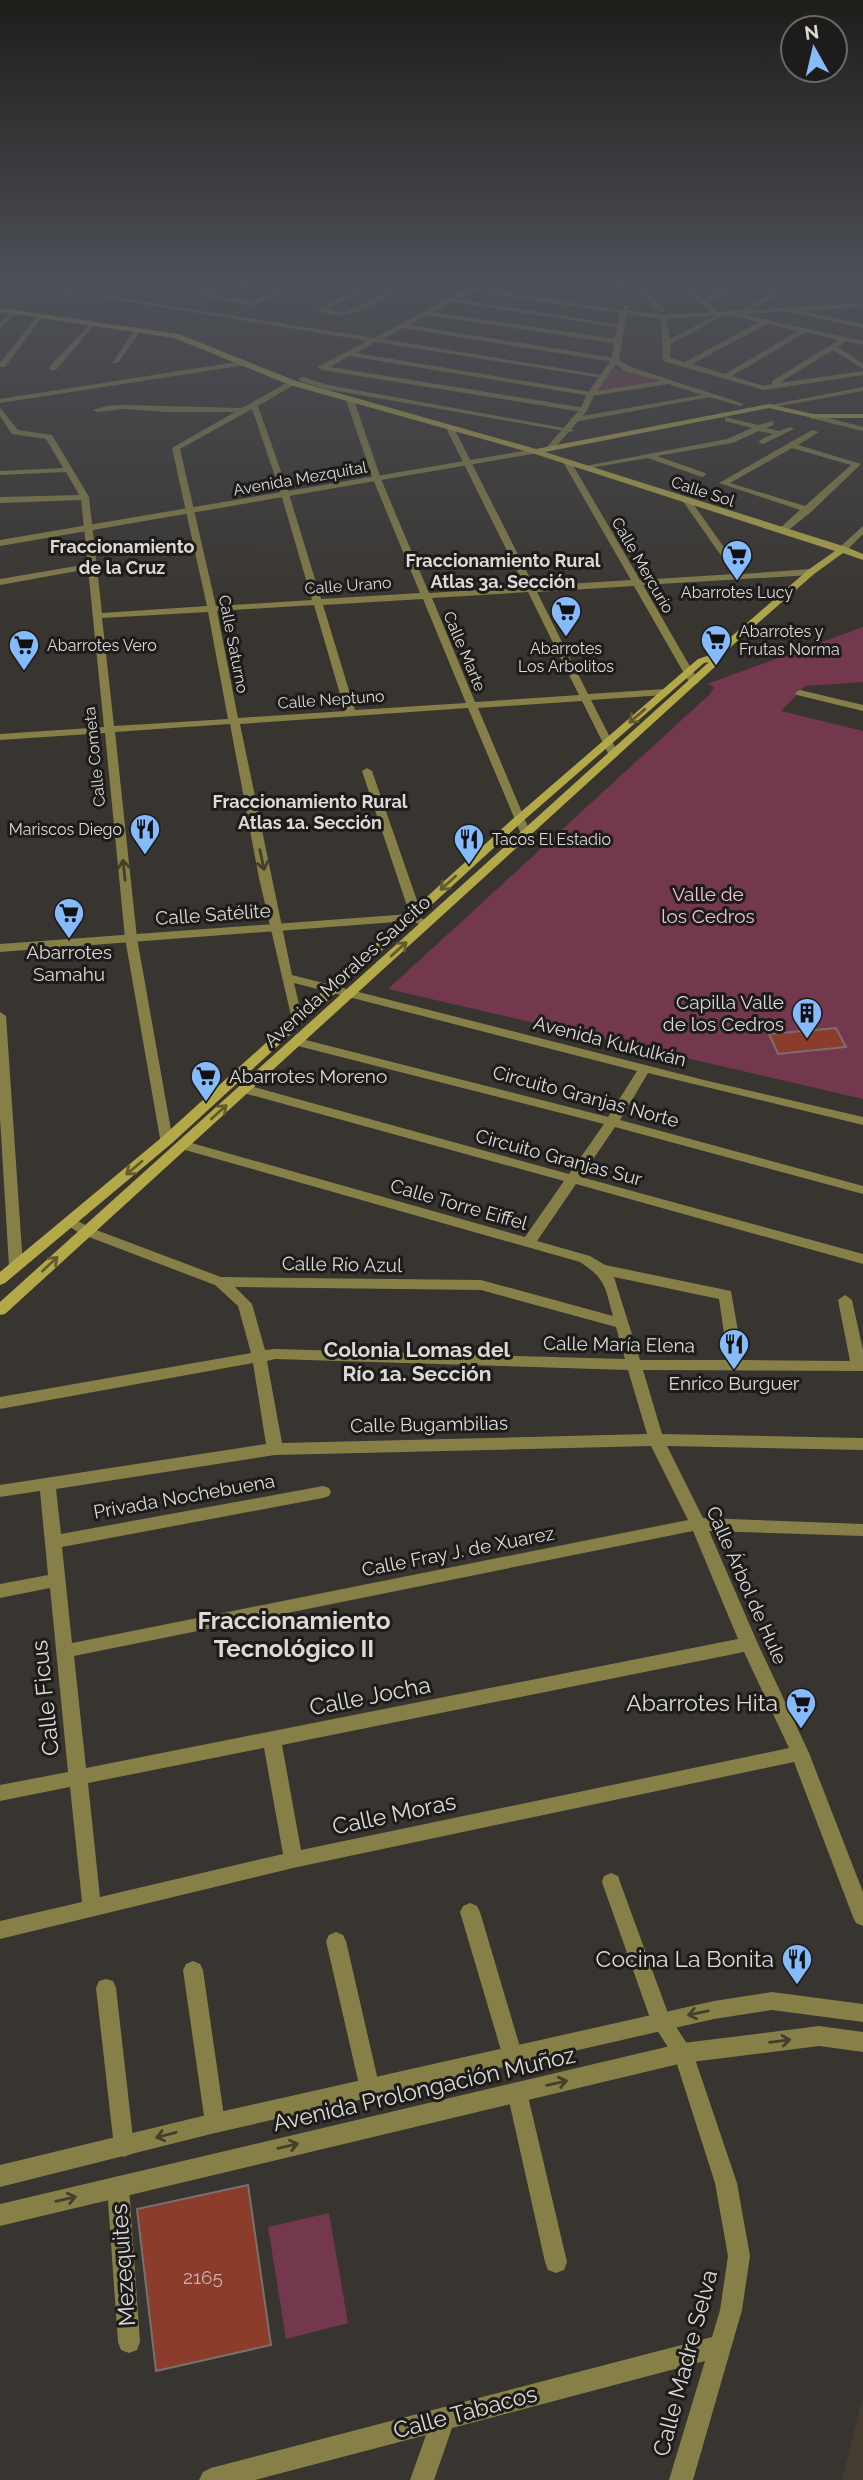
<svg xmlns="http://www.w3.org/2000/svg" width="863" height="2480" font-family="Raleway,sans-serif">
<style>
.built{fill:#453c32}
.green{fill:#74384e}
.building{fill:#8c3c2b;stroke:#78706e;stroke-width:2}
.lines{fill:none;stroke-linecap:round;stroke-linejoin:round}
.minor{fill:#867f47;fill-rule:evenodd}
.tertiary{fill:#867f47;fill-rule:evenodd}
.secondary{fill:#b4a949;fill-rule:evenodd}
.oneway{stroke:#625b2f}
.oneway2{stroke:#423f2a}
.labels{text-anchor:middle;stroke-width:6;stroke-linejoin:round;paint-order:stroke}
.far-street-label{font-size:16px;fill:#dcd9d6;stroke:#1e1c1a}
.far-poi-label{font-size:16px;fill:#dcd9d6;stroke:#1e1c1a;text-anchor:start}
.far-neighbourhood-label{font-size:18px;font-weight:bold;fill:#dcd9d6;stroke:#1e1c1a}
.park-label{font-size:19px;fill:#f1c2d0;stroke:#1e1c1a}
.street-label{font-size:19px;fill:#dcd9d6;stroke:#1e1c1a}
.poi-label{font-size:19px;fill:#dcd9d6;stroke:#1e1c1a}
.near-number-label{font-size:19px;fill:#c8b2ab}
.neighbourhood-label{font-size:21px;font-weight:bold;fill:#dcd9d6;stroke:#1e1c1a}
.near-street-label{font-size:23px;fill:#dcd9d6;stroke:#1e1c1a}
.near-poi-label{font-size:23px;fill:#dcd9d6;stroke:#1e1c1a;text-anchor:end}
.near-neighbourhood-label{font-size:24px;font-weight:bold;fill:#dcd9d6;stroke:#1e1c1a}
</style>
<rect width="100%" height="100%" fill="#38342f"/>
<path class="built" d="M863,2397V2480H842Z"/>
<path class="green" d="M612,367L662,382L594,393Z
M863,627V682L805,686L781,711L863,731V1099L388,989L710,694L714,687L707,684Z
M329,2213L348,2323L286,2339L268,2227Z"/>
<path class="building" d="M836,1028L846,1047L778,1054L769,1034Z
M248,2185L271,2345L156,2371L137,2209Z"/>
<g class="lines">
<path class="minor" d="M34,280H43L66,290L132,280H150L65,294Z
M271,280H288L210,294L251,302L296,280H305L252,306L199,295L206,291Z
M416,280C434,280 452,286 470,286C477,286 484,280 492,280L480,288L625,311L623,314L474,291L458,299L626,326L622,328L452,302L433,312L622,340L619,344L427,315L409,325L615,358L631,367L744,404L740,406L710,397L574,422L570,420L571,418L702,395L668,384L591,396L349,356L330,367L586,408L587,410L583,412L322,370L318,368L319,366L368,341L106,298L109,296L374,338L466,289C453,287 436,281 423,283C384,288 357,330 317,310L367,284L394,289ZM370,287L388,291L344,313L327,309ZM403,328L613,362L625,371L660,381L591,392L356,353L376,342L603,378L607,376L382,339Z
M568,280H587L634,287V284H638L665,311L660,312L639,291Z
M677,280H684L704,299L721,290L686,280H698L726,287L739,280H747L708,302L722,316L671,344L670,358L685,362L759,322L725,314L727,311L863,341V345L846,341L838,347L863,364V369L833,350L779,383L863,371V375L764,390L663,361L661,316L666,317L670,339L715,316ZM767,324L798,331L725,374L692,364ZM806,332L839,340L772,381V384L764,386L732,376Z
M794,280H802L744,313L739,312Z
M788,308L863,324V328L786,311Z
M12,311L17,312L0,329V323Z
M38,315L43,316L5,367H0V363Z
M92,322L94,325L56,370H50V366Z
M135,329L141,330L118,363H112Z
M243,361H246V365L0,403V399Z
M303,377L328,385L575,430L571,432L326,389L300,381L299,379Z
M290,381L297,383L258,406L289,494L321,599L420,593L373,479L346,400L350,398L354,400L381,479L429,593L525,587L447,430L451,428L455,430L534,586L631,580L563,462L567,460L571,462L640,580L734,574L682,500L686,497L689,498L743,574L811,569L815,572L811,575L643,585L699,682L694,685L689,682L634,586L537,592L588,694L665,689L670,692L665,695L591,700L619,755L614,758L609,755L582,701L478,708L531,834L530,836L526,837L521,834L468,708L240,724L292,975L704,1080L863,1117V1125L648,1073L620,1120L863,1186V1194L615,1127L581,1177L863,1254V1264L576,1184L537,1241L590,1256L605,1265L731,1291L743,1360L850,1361L838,1300L845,1295L852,1300L863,1350V1371L643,1370L662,1434L863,1438V1450L667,1446L703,1518L863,1524V1536L709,1531L758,1644L809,1753L863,1892V1926L856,1923L853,1917L794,1762L293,1868L0,1939V1921L82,1902L70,1787L0,1801V1785L68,1772L50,1588L0,1598V1584L48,1575L40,1491L0,1497V1485L266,1444L253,1363L0,1409V1397L251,1353L238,1306L215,1285L81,1234L62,1222L64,1219H74L91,1228L221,1277L481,1280L613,1316C605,1287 606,1279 580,1262L178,1148L176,1145L178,1142H188L525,1237L564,1181L240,1092L239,1089L240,1086H250L569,1174L604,1124L294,1045L292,1042L298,1038L608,1117L637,1071L294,983L303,1021L301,1024H293L259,878L230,724L115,732L137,938L173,1141L166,1145L161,1144L125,938L105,733L0,740V734L104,727L88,569L0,585V579L88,564L81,500L0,503V497L79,495L66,472L0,475V471L63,468L46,439L12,434L0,416V408L18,430L52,435L89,497L102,613L207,606L172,448L235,412H167L124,409L97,412L93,410L107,406L124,405L242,408ZM252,409L281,494L312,600L216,606L180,449ZM528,592L579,695L475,702L432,598ZM423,599L466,703L355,710L323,605ZM314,605L345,711L238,718L217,611ZM208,612L228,719L114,726L102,618ZM614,1277L719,1299L728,1360H640ZM235,1287L481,1290L616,1327L625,1359L275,1349L265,1350L252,1304ZM275,1359L628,1370L647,1434L282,1443L267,1361ZM651,1446L688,1520L72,1643L62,1547L323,1498L329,1496L331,1492L329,1488L323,1486L61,1534L56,1489L275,1455ZM693,1531L738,1639L86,1768L74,1656ZM744,1652L789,1748L301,1850L282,1745ZM264,1748L283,1854L100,1897L88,1783Z
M813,414L863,427V431L810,418L809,416Z
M725,417L758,425L773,421V425L766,428L779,431L790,427L794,429L763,444L759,442L760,440L773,434L759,431L732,443L657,456L705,473L706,475L702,477L648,458L584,469L580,467L727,439L752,428L725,421Z
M812,430L819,432L798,445L861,464L811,512L785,533H779V529L800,510L719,483ZM792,448L851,465L805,506L730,483Z
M800,690L863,705V711L797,695L795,693Z
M367,768L372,771L421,912L419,914H411L409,912L362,771Z
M0,1012L6,1016L23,1266L16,1271L9,1266L0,1118Z
M611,1873L618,1876L620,1882L669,2016L693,2053L737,2183L750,2256L742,2310L693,2480H669L705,2361L452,2428L434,2480H410L426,2435L255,2480H199L203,2472L211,2468L712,2337L720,2310L728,2256L715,2183L675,2058L651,2021L602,1882L604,1876Z
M470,1903L477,1906L480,1912L523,2057L520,2064L513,2067L506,2064L503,2057L460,1912L463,1906Z
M336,1932L343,1935L346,1941L380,2089L377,2096L370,2099L363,2096L360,2089L326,1941L329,1935Z
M193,1961L200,1964L203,1970L225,2123L222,2130L215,2133L208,2130L205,2123L183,1970L186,1964Z
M106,1979L113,1981L116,1988L134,2147L131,2154L124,2157L117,2154L114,2147L96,1988L99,1981Z
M517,2082L524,2085L527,2092L567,2262L564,2270L556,2273L548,2270L545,2262L507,2092L510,2085Z
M118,2176L126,2179L129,2187L140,2342L137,2350L129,2353L121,2350L118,2342L107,2187L110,2179Z"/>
<path class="tertiary" d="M863,303V307L663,319L626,314L619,360L595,394L586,412L552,451L545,449L580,409L587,394L611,360L620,312L625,305L630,306L627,310L663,315Z
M863,387V391L769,408L765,406Z
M535,449L539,451L538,453L0,546V540Z
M863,526V534L846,551H840V547Z
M410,914L433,923L427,926L409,921L0,952V944Z
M772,1992L863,2004V2022L772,2010L714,2019L215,2133L0,2187V2165L215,2113L714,2001Z
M819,2026L863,2032V2052L819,2046L683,2063L0,2226V2204L683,2043Z"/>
<path class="secondary" d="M0,308L179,334L296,381L536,449L769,404L813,414H863V418H813L769,408L545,452L846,547L863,554V560L843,553L814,574L718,658L717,665L5,1314L0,1315V1302L709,662L704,663L523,821L171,1144L5,1283L0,1285V1272L161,1138L515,817L698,659L710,655L808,570L835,551L532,453L290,385L174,338L0,312Z"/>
</g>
<defs><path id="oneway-shaft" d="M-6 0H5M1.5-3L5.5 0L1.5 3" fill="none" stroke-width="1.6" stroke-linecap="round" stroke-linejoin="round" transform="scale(1.75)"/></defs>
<g class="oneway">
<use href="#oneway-shaft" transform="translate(637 716) rotate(139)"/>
<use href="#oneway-shaft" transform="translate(448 883) rotate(138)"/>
<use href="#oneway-shaft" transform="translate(399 949) rotate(-42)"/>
<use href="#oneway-shaft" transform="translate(219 1112) rotate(-42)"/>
<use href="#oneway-shaft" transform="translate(134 1168) rotate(140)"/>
<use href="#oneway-shaft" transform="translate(50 1264) rotate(-43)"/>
</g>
<g class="oneway2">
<use href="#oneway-shaft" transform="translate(262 860) rotate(78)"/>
<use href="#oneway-shaft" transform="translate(124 870) rotate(-96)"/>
<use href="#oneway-shaft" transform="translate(698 2013) rotate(168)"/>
<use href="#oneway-shaft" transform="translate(780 2041) rotate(-7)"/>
<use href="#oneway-shaft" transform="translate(557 2083) rotate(-13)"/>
<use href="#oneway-shaft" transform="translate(166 2135) rotate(165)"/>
<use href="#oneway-shaft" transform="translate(288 2146) rotate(-13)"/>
<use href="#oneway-shaft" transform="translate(66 2199) rotate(-13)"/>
</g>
<linearGradient id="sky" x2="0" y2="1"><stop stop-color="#1f1d1a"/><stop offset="0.45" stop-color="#4d5058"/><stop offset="1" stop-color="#4d5058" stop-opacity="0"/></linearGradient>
<rect width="863" height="627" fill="url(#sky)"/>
<defs>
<g id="supermarket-pin" transform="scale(1.575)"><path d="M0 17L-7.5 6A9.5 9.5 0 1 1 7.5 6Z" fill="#86bbfb" stroke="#1e1c1a"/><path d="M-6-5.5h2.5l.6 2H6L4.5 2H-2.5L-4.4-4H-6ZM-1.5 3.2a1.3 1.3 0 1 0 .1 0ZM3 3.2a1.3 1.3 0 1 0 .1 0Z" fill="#111"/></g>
<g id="restaurant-pin" transform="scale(1.575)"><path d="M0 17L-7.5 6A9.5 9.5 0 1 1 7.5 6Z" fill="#86bbfb" stroke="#1e1c1a"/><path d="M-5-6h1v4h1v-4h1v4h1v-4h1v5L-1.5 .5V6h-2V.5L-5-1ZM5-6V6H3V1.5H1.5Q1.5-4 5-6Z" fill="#111"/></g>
<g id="building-pin" transform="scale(1.575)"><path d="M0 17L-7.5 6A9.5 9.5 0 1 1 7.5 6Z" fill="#86bbfb" stroke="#1e1c1a"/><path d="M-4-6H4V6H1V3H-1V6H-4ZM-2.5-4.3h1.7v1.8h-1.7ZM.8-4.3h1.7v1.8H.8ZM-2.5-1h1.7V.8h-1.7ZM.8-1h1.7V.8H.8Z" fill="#111"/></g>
</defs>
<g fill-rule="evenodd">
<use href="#supermarket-pin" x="737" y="555"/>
<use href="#supermarket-pin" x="566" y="611"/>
<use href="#supermarket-pin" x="716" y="640"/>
<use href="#supermarket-pin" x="24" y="645"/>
<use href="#restaurant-pin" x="145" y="829"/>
<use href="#restaurant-pin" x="469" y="839"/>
<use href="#supermarket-pin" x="69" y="913"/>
<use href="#building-pin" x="807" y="1013"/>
<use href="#supermarket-pin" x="206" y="1076"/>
<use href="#restaurant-pin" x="734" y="1344"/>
<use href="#supermarket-pin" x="801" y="1703"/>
<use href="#restaurant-pin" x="797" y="1959"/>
</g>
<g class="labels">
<g class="far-street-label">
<text transform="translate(300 478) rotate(-10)" y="6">Avenida Mezquital</text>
<text transform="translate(703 491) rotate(18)" y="6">Calle Sol</text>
<text transform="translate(643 565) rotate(60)" y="6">Calle Mercurio</text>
<text transform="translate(348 585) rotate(-4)" y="6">Calle Urano</text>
<text transform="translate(234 644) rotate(79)" y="6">Calle Saturno</text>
<text transform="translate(465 651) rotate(67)" y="6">Calle Marte</text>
<text transform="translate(331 699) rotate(-4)" y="6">Calle Neptuno</text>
<text transform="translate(94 757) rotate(-96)" y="6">Calle Cometa</text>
</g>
<g class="far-poi-label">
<text x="737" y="598" text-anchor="middle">Abarrotes Lucy</text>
<text x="739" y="637">Abarrotes y<tspan x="739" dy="18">Frutas Norma</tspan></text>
<text x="47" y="651">Abarrotes Vero</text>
<text x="566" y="654" text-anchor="middle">Abarrotes<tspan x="566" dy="18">Los Arbolitos</tspan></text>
<text x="122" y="835" text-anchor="end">Mariscos Diego</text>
<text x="492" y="845">Tacos El Estadio</text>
</g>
<g class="far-neighbourhood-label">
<text x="122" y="553">Fraccionamiento<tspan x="122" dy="21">de la Cruz</tspan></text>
<text x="503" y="567">Fraccionamiento Rural<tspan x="503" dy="21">Atlas 3a. Sección</tspan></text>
<text x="310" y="808">Fraccionamiento Rural<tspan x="310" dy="21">Atlas 1a. Sección</tspan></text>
</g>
<g class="park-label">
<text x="708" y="901">Valle de<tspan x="708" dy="22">los Cedros</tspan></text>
</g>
<g class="street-label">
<text transform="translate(213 914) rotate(-4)" y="7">Calle Satélite</text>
<text transform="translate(347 971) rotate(-42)" y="7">Avenida Morales Saucito</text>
<text transform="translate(610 1041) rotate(14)" y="7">Avenida Kukulkán</text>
<text transform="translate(586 1096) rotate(15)" y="7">Circuito Granjas Norte</text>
<text transform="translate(559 1157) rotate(15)" y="7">Circuito Granjas Sur</text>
<text transform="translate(459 1204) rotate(16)" y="7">Calle Torre Eiffel</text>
<text transform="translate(342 1264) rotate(1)" y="7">Calle Río Azul</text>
<text transform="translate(619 1344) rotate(1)" y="7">Calle María Elena</text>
<text transform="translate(429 1424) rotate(-1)" y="7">Calle Bugambilias</text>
<text transform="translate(184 1496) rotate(-10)" y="7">Privada Nochebuena</text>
<text transform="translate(458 1551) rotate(-11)" y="7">Calle Fray J. de Xuarez</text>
<text transform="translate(747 1585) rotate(66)" y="7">Calle Árbol de Hule</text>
</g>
<g class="poi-label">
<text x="69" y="959">Abarrotes<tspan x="69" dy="22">Samahu</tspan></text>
<text x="784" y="1009" text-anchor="end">Capilla Valle<tspan x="784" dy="22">de los Cedros</tspan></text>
<text x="229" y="1083" text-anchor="start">Abarrotes Moreno</text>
<text x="734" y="1390">Enrico Burguer</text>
</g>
<g class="near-number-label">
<text x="203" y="2284">2165</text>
</g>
<g class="neighbourhood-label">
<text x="417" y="1357">Colonia Lomas del<tspan x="417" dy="24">Río 1a. Sección</tspan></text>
</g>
<g class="near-street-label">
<text transform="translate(370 1696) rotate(-11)" y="8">Calle Jocha</text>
<text transform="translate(45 1698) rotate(-96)" y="8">Calle Ficus</text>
<text transform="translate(394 1814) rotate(-12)" y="8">Calle Moras</text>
<text transform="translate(424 2089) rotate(-13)" y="8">Avenida Prolongación Muñoz</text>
<text transform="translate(123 2265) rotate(-94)" y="8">Mezequites</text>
<text transform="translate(685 2363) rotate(-75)" y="8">Calle Madre Selva</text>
<text transform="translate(465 2412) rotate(-15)" y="8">Calle Tabacos</text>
</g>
<g class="near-poi-label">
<text x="778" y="1711">Abarrotes Hita</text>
<text x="774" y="1967">Cocina La Bonita</text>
</g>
<g class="near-neighbourhood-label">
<text x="294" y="1629">Fraccionamiento<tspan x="294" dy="28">Tecnológico II</tspan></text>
</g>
</g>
<g transform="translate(814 49) rotate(352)"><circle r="33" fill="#1e1c1a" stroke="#6a6865" stroke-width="2"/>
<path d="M0-5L12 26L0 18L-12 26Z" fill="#86bbfb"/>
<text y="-10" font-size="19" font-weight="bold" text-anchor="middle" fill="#dcd9d6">N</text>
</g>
</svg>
